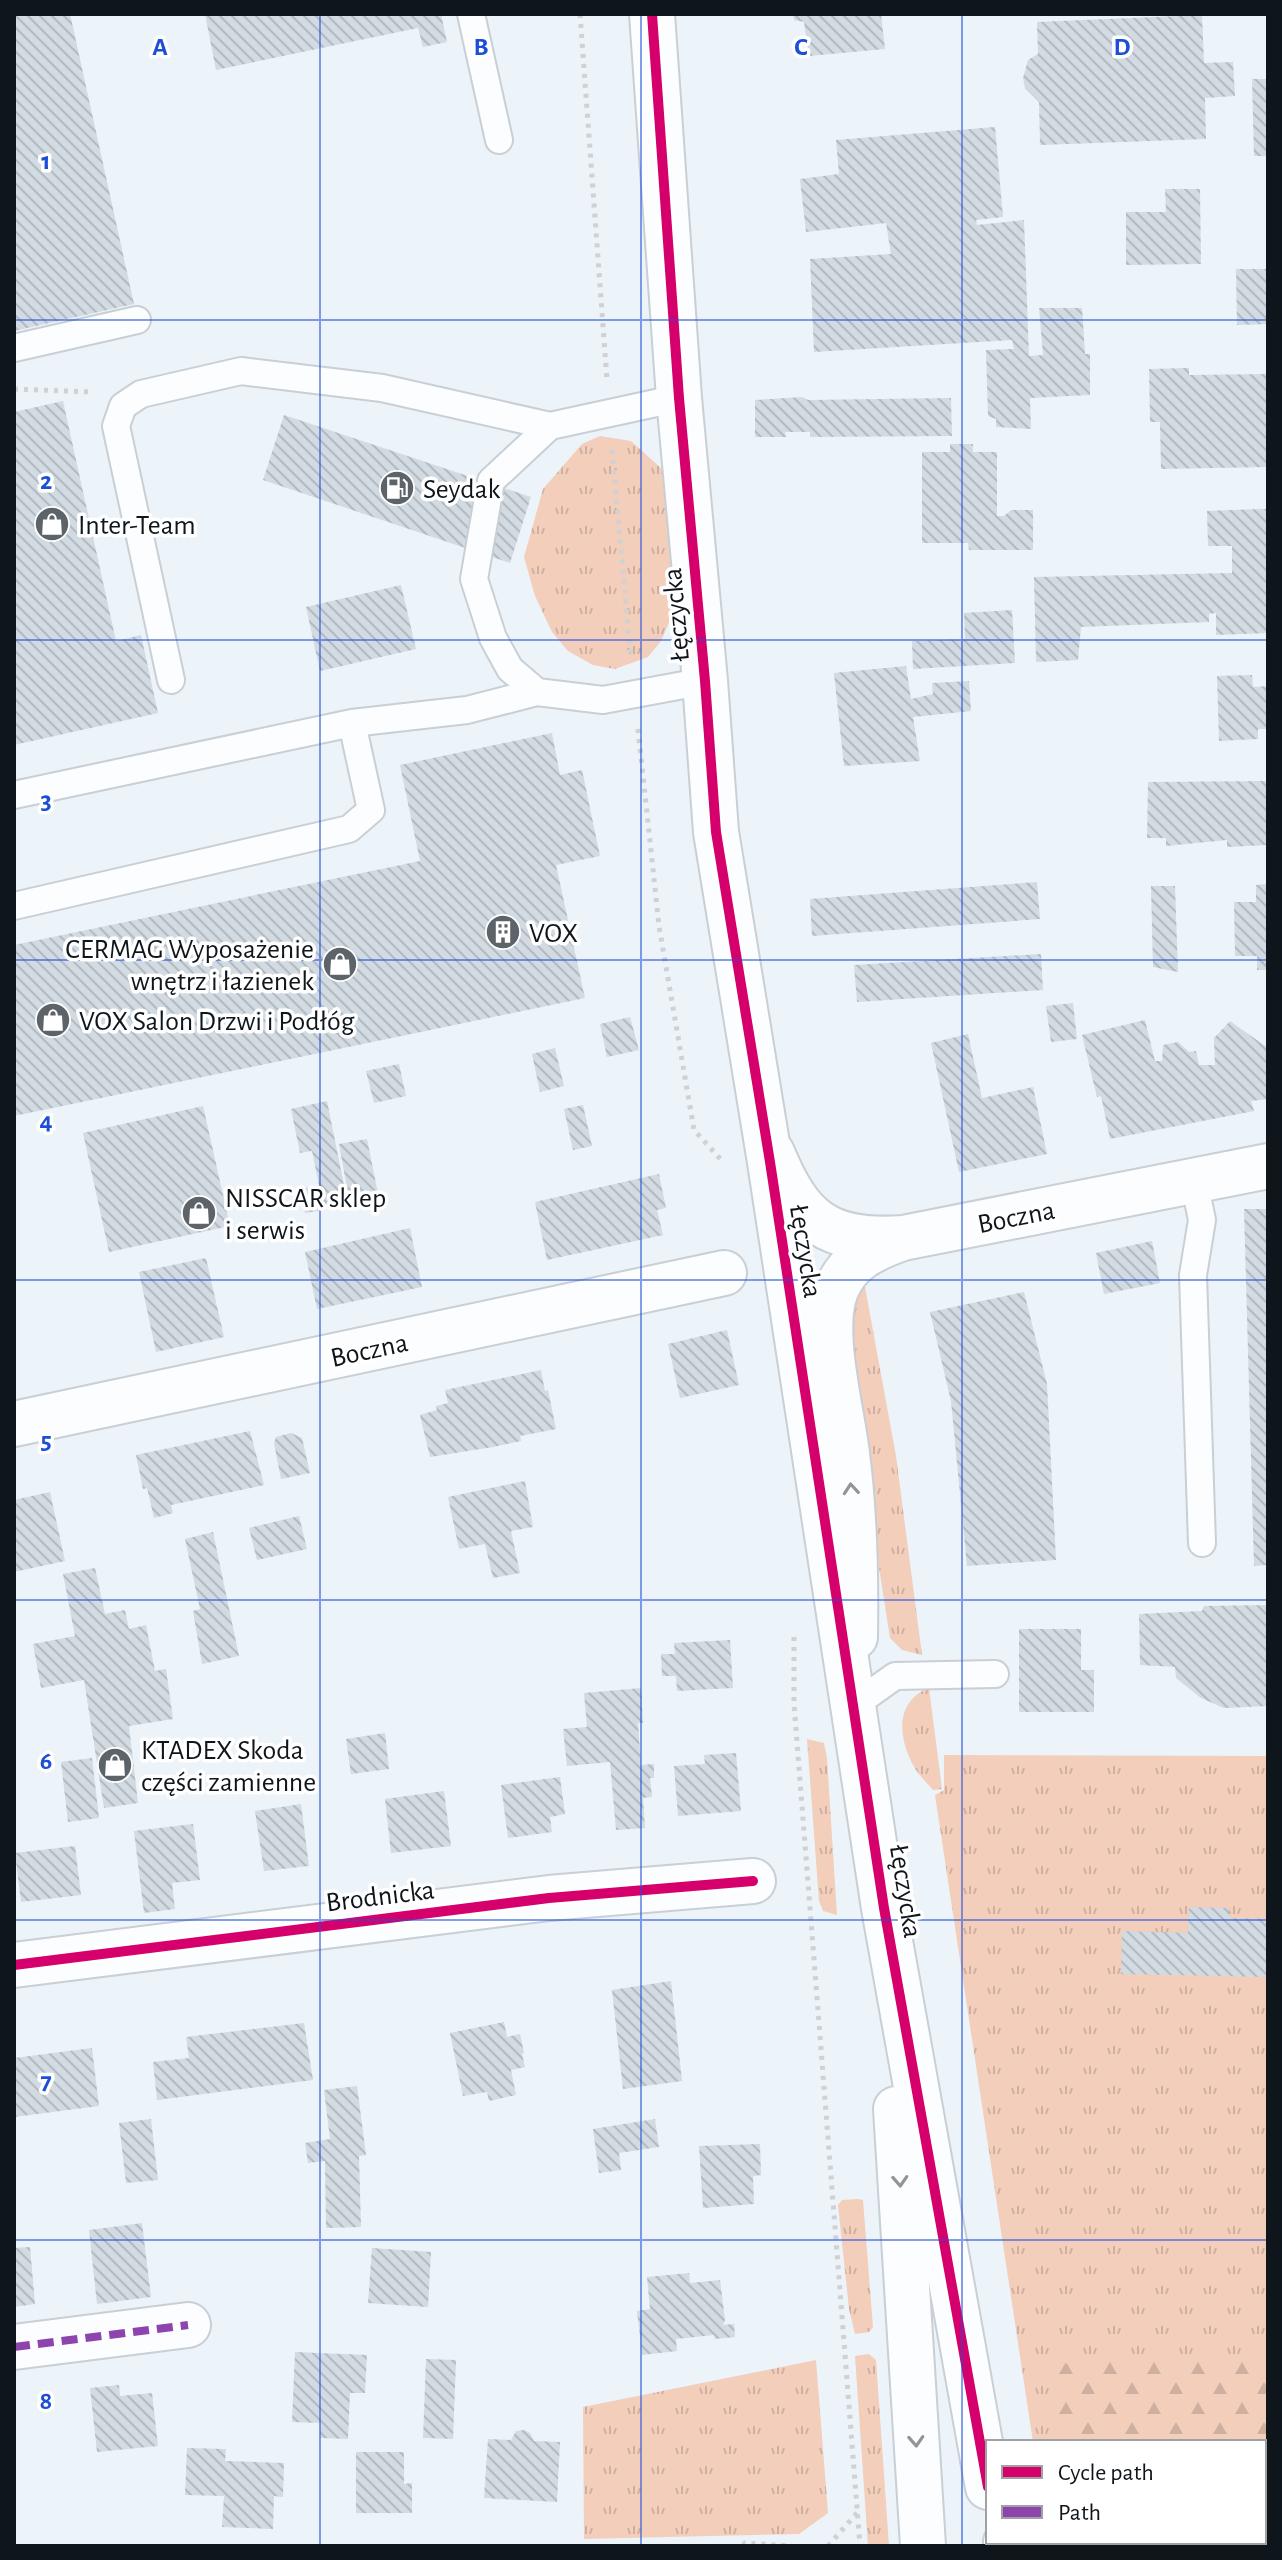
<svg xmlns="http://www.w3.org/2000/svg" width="1282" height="2560" font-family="'Alegreya Sans',sans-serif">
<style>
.grass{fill:url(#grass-tufts)}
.forest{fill:url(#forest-firs)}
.building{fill:url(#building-back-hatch)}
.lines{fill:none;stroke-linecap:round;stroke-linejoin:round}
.lane-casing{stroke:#c8cfd5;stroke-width:30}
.street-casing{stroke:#c8cfd5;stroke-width:48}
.secondary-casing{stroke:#c8cfd5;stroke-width:48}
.path{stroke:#cfd1d3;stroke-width:5;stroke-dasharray:4 6;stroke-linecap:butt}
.lane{stroke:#fcfdfe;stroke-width:26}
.street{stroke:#fcfdfe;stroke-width:44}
.secondary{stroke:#fcfdfe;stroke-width:44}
.quiet{stroke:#8e44ad;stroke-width:8;stroke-dasharray:16 8;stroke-linecap:butt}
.cycleway-casing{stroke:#fff;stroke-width:15}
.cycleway{stroke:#d6006c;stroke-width:10}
.oneway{stroke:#919598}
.grid{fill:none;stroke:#1d4ed8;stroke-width:2;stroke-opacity:0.55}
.labels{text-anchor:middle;stroke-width:7;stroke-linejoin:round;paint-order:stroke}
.poi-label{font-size:28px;fill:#0e161c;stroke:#fff;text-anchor:start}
.street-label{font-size:28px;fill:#0e161c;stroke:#fff}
.grid-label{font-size:26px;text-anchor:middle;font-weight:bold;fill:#1d4ed8;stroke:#fff;stroke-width:7;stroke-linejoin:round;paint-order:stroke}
</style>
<defs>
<pattern id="grass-tufts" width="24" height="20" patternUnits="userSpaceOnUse" patternTransform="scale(2)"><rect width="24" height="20" fill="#f3cebb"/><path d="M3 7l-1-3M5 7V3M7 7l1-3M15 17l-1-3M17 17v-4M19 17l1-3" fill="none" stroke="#cfb0a0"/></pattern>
<pattern id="forest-firs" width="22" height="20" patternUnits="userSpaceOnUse" patternTransform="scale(2)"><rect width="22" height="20" fill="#f3cebb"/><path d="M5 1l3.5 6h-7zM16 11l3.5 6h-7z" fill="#cfb0a0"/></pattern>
<pattern id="building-back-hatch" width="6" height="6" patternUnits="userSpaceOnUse" patternTransform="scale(2)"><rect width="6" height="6" fill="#d2dae2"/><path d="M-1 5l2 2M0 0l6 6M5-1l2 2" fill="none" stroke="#b3bac1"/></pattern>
</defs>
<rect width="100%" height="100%" fill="#ecf3f9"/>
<path class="grass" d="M600,436L631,441L661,468L666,481L675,609L661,641L648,657L615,669L593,665L568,651L552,632L535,596L524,557L543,489L582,444Z
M863,1276L896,1456L922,1655L902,1650L890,1638L852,1395L844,1322Z
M929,1688L942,1789L933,1790C926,1782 918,1774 913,1765C898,1737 895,1701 929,1688Z
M807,1739L824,1743L827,1758L837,1915L823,1911L819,1901Z
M944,1755L1268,1756V2546H1049L1048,2542H1264V2442H1033L935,1795L944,1790Z
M858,2199L863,2200L873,2327L869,2332L855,2334L849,2309L838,2205L842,2200Z
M869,2354L876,2360L889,2546H868L855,2356Z
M816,2360L828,2513L799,2534L584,2539L583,2407Z"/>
<path class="forest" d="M1268,2356V2546H1087L1085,2542H1264V2442H1060L1048,2364Z"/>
<path class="building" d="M14,14H70L134,304L14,331Z
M205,14H441L447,42L423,47L418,28L216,70Z
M793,14H881L885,49L809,56L804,22L794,20Z
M1202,15L1204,63L1233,62L1235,96L1205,98L1206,139L1040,145L1039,102L1025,88L1023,78L1028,60L1038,54L1037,22Z
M1252,79H1268V156H1254Z
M995,127L1003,217L976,220L977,225L1024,220L1029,356L1043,355L1039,308H1082L1085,354H1090V395L1030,398L1031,429L996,427V419L988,416L986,350L1014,349L1012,340L814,352L810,259L891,254L886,223L806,232L800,179L839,174L836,140Z
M1165,189H1200L1201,264L1126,265V212H1166Z
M1236,269H1268V324L1237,325Z
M1189,368V375L1268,374V467L1161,469L1160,422H1150L1149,369Z
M802,397L808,400L951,398L952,436L810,437V432H785L786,437H755V400Z
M63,401L116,641L141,635L158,713L14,745V412Z
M284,415L531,497L510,563L263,480Z
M950,444H973V452H997V516H1004L1011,510H1033V550H969L968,543H922V452H950Z
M1260,509H1268V633L1216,635V613L1209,614V622L1081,627L1078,660L1036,662L1034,577L1232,573V546H1208L1207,511Z
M401,585L416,649L320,671L306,607Z
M1012,610L1015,663L913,669L912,641L965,639L964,613Z
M906,666L911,699L933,694L932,683L969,681L971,711L913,717L920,761L844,766L834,673Z
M1252,675L1253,687L1268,686V729H1258V739L1219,741L1217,676Z
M552,733L560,775L582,770L600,856L556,865L585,998L14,1116V945L420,861L400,765Z
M1268,781V845L1227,847V840L1166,846V838H1147L1148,782Z
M1037,882L1040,919L812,936L810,899Z
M1268,884V970H1257V956H1235L1234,902H1256V885Z
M1151,886H1175L1178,972L1153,967Z
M1041,954L1043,990L857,1002L854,965Z
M1073,1003L1077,1039L1051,1042L1046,1006Z
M630,1017L639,1050L607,1057L600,1024Z
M1145,1020L1155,1061H1162L1163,1045L1178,1042L1189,1052L1196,1051L1199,1065H1215L1214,1038L1230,1021L1268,1048V1099L1251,1101L1254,1111L1110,1139L1101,1096L1097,1097L1082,1035Z
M968,1034L982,1098L1033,1087L1047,1154L959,1172L931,1043Z
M555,1048L564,1086L540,1092L532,1054Z
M399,1064L406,1096L374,1103L366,1071Z
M327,1101L347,1200L323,1205L324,1210L305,1213L300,1189L319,1185L312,1151L300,1153L291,1109Z
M583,1105L592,1146L573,1150L564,1109Z
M203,1106L230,1226L109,1252L83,1133Z
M367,1139L378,1194L349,1199L339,1144Z
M659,1174L666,1208L657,1210L663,1235L547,1260L535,1202Z
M1244,1209H1268V1565L1254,1566Z
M410,1228L422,1287L317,1309L305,1252Z
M1152,1241L1160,1283L1104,1294L1096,1253Z
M206,1258L224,1337L156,1352L139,1272Z
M1024,1292L1047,1384L1056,1560L967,1566L951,1401L930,1312Z
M727,1330L739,1385L680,1398L668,1344Z
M541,1370L545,1391L548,1390L556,1429L520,1436L521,1441L493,1447L430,1457L420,1415L437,1410L436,1406L448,1403L445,1390Z
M250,1431L264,1485L171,1505L173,1513L154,1518L147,1488L143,1489L136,1455Z
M291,1433L302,1438L310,1473L281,1479L274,1443L276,1437Z
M525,1481L533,1527L511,1531L520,1573L493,1578L485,1544L459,1549L448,1497Z
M50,1492L65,1561L14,1572V1500Z
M299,1516L307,1549L257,1560L249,1528Z
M213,1532L239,1656L202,1664L193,1611L200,1609L185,1539Z
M95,1568L105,1614L125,1610L129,1629L146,1625L155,1671L166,1669L173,1719L129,1726L138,1803L104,1808L84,1680L41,1688L33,1644L75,1636L63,1574Z
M1268,1605V1706L1224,1708L1201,1698L1176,1678L1175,1667L1140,1665L1139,1614L1202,1611L1204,1606Z
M1019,1629H1081V1670H1094V1712H1019Z
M730,1640L733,1688L677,1691L676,1676H662L661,1654H675L674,1643Z
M641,1688L643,1723H638L641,1765L654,1764V1778H650L652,1797L643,1798L645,1828L616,1830L610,1762L567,1766L563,1729L587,1727L584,1693Z
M385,1733L389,1769L351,1774L346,1739Z
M736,1753L741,1811L678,1816L674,1766L705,1764L704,1755Z
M92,1758L99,1818L68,1822L61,1762Z
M560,1777L565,1814L550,1817L552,1832L508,1838L501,1785Z
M444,1791L451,1846L391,1853L385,1799Z
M301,1804L309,1866L264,1871L255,1811Z
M193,1824L200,1880L172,1883L175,1909L144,1913L134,1831Z
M75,1846L81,1895L21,1902L15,1853Z
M1189,1907L1229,1908V1918L1268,1919V1977L1121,1974L1122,1931L1188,1933Z
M671,1981L682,2081L623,2089L612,1990Z
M504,2022L507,2037L520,2034L524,2053L522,2054L525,2067L511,2070L516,2095L489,2101L487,2092L463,2096L450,2033Z
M304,2023L313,2080L157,2100L153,2062L189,2058L186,2037Z
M92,2048L99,2106L14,2117V2058Z
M357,2086L366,2155L359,2156L361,2227L326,2228L325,2161L308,2163L305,2143L330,2139L324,2090Z
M151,2119L158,2180L126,2183L119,2123Z
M655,2119L659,2147L619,2153L621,2170L599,2173L593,2129Z
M760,2144L761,2175L753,2176L754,2204L703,2208L699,2146Z
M142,2223L151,2297L97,2304L89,2230Z
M30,2247L35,2304L14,2307V2248Z
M372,2248L431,2252L428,2307L368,2303Z
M689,2273L690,2283L720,2280L725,2320L723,2325L734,2324L735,2337L715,2339L714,2335L676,2339L677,2351L642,2355L637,2311L650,2309L647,2277Z
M295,2352L367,2355L365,2393H350L348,2439L320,2438V2423L292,2422Z
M426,2359L456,2360L453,2439L423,2438Z
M119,2385L120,2396L152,2393L158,2446L97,2452L90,2388Z
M524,2430L530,2433L534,2441L560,2442L557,2502L484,2498L488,2439L511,2440L516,2431Z
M187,2448L226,2449L225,2461L284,2463L283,2497L274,2496L273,2529L222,2527L224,2496L185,2495Z
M356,2452H404V2484L412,2483V2513H356Z"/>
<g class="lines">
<g class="lane-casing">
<path id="lane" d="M471,14L499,140
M14,348L137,320
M679,398L550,426L491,481L474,579L493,638L510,669L537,692L603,700L705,681
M171,680L116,426L123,406L141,394L241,371L382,388L550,426
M14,795L352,723L467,710L537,692
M14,906L349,829L371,810L352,723
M1194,1181L1202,1220L1193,1275L1202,1543
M853,1706L895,1676L995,1674"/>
</g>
<g class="street-casing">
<path id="street" d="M772,1153C800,1221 827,1243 903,1238L1268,1166
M14,1424L724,1273
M855,1637C856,1575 855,1515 847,1454C842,1410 820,1331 836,1290C848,1260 872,1249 900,1239
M14,1965L549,1898L753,1881
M14,2347L188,2325"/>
</g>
<g class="secondary-casing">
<path id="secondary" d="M652,14L679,398L705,681L716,832L770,1162L884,1908L988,2487
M896,2109L923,2546
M1006,2542L1009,2546"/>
</g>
<path class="path" d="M580,14L607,380
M14,389L92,392
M612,450L631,659
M638,729L659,926L694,1130L724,1163
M794,1637V1704L860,2546
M743,2546L745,2543L792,2546
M828,2546L857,2513"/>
<use href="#lane" class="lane"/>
<use href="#street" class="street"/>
<use href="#secondary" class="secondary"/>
<path class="quiet" d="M14,2347L188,2325"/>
<g class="cycleway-casing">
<path id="cycleway" d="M652,14L679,398L705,681L716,832L770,1162L884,1908L988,2487
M14,1965L549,1898L753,1881"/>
</g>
<use href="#cycleway" class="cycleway"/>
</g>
<defs><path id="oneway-chevron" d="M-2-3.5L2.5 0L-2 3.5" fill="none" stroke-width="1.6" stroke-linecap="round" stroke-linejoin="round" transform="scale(2)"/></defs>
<g class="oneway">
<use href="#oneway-chevron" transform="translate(851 1489) rotate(-95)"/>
<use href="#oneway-chevron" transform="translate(900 2181) rotate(87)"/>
<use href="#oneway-chevron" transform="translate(916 2441) rotate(87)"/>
</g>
<path class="grid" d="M320,14V2546M641,14V2546M962,14V2546M14,320H1268M14,640H1268M14,960H1268M14,1280H1268M14,1600H1268M14,1920H1268M14,2240H1268"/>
<defs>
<g id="fuel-disc" transform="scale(1.8)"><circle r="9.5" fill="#5c6369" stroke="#fff"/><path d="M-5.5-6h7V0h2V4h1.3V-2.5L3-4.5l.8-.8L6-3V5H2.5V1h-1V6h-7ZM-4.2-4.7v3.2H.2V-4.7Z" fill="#fff"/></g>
<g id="shop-disc" transform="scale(1.8)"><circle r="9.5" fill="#5c6369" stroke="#fff"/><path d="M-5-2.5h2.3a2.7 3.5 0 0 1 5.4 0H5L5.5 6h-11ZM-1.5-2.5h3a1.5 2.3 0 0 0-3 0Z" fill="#fff"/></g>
<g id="building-disc" transform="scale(1.8)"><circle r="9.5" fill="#5c6369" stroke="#fff"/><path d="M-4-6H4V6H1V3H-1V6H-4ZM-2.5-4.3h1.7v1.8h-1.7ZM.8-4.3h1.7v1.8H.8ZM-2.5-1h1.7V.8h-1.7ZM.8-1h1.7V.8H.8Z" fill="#fff"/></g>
</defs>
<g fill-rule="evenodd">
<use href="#fuel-disc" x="397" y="488"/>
<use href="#shop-disc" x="52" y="524"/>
<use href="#building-disc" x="503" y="932"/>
<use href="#shop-disc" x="340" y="964"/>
<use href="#shop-disc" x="53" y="1020"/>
<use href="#shop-disc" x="199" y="1213"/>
<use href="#shop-disc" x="115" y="1765"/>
</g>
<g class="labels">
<g class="poi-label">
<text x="423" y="498">Seydak</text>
<text x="78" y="534">Inter-Team</text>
<text x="529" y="942">VOX</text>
<text x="314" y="958" text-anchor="end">CERMAG Wyposażenie<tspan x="314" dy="32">wnętrz i łazienek</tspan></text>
<text x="79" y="1030">VOX Salon Drzwi i Podłóg</text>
<text x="225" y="1207">NISSCAR sklep<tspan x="225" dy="32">i serwis</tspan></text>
<text x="141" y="1759">KTADEX Skoda<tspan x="141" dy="32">części zamienne</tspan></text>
</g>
<g class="street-label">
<text transform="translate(675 615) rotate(-95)" y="10">Łęczycka</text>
<text transform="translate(1016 1216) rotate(-11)" y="10">Boczna</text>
<text transform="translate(807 1251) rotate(81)" y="10">Łęczycka</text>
<text transform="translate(369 1349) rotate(-12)" y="10">Boczna</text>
<text transform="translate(907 1891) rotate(81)" y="10">Łęczycka</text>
<text transform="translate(380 1895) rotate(-7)" y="10">Brodnicka</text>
</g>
</g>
<g class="grid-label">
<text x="160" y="55">A</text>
<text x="481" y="55">B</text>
<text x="801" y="55">C</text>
<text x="1122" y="55">D</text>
<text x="46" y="169">1</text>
<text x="46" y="489">2</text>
<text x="46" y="809">3</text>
<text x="46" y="1129">4</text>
<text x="46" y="1449">5</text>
<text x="46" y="1769">6</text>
<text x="46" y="2089">7</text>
<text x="46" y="2409">8</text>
</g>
<rect width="1282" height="2560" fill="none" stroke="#0e161c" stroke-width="32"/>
<rect x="986" y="2440" width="280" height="104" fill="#ffffff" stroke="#9fa2a4" stroke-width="2"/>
<rect x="1002" y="2466" width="40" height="12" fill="#d6006c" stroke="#9fa2a4" stroke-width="2"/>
<text x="1058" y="2480" font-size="24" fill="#0e161c">Cycle path</text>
<rect x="1002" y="2506" width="40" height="12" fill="#8e44ad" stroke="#9fa2a4" stroke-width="2"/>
<text x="1058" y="2520" font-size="24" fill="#0e161c">Path</text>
</svg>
